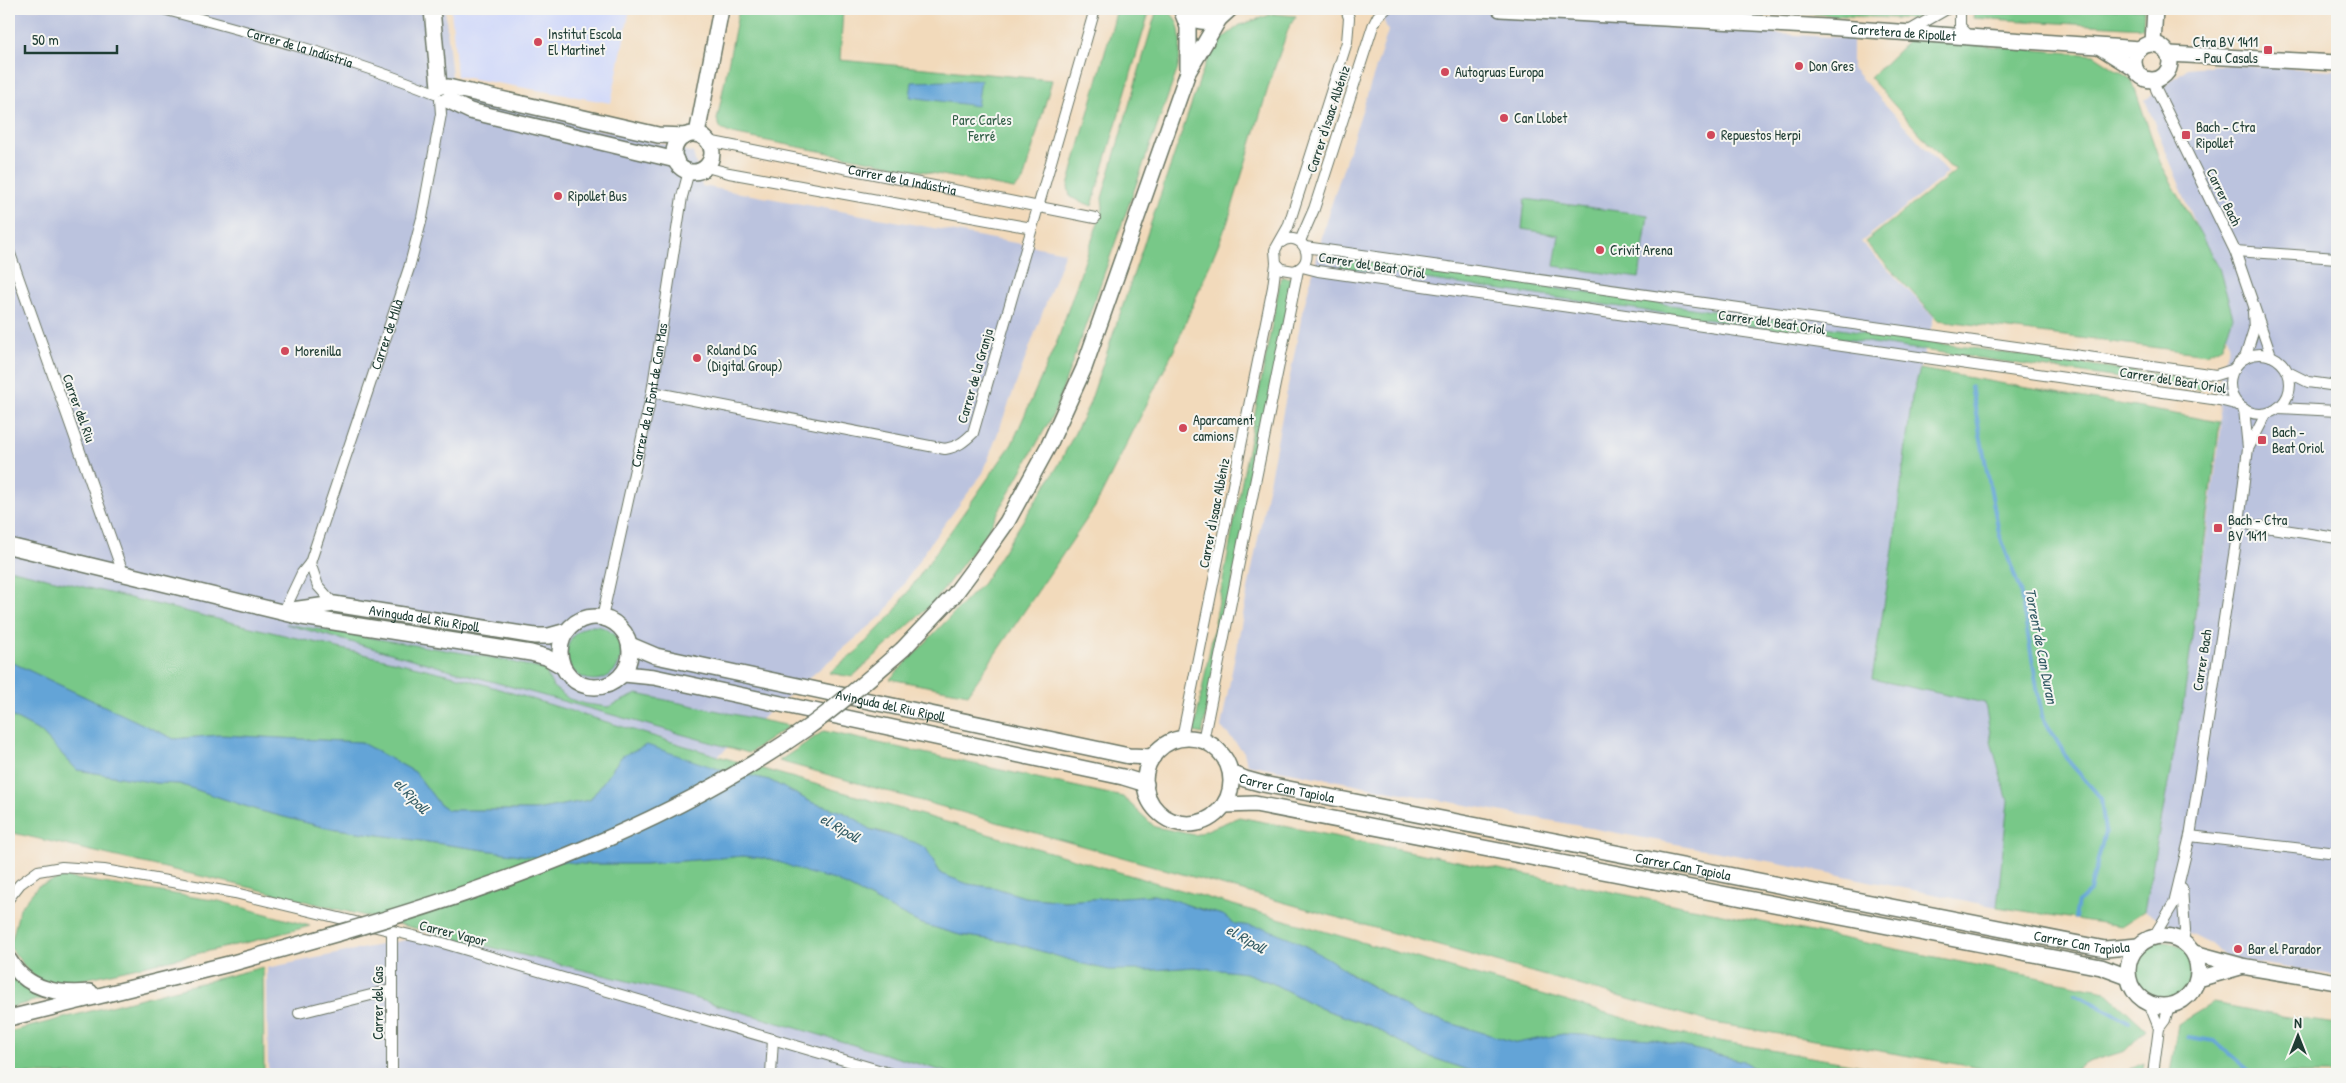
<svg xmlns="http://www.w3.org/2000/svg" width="2346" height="1083" font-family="'Patrick Hand',sans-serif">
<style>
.built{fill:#d1d9f9}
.industrial{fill:#bbc3de}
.green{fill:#78c888;stroke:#4c825e}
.water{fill:#64a4d7;stroke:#427086}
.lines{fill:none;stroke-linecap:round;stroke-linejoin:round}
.stream{stroke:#64a4d7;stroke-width:4}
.street-casing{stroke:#697463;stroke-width:12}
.secondary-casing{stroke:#697463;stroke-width:18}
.street{stroke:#fff;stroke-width:10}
.secondary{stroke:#fff;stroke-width:15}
.secondary-bridge-casing{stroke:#697463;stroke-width:18;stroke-linecap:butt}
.secondary-bridge{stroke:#fff;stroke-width:15}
.poi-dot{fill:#d1495b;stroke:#f6f6f2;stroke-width:2}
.labels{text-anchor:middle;stroke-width:4;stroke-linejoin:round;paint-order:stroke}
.street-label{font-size:14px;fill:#1f3d34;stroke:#f6f6f2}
.poi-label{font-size:14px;fill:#1f3d34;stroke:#f6f6f2;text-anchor:start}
.park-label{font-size:14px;fill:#356049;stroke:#f6f6f2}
.water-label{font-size:15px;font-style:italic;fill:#345c65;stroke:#f6f6f2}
</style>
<rect width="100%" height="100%" fill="#f6f6f2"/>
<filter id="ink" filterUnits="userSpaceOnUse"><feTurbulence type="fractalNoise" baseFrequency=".02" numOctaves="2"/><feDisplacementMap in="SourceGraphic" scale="10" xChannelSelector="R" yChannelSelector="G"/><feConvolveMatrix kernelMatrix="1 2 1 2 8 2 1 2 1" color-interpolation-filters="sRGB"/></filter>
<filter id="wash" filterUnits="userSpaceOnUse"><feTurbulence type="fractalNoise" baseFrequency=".0096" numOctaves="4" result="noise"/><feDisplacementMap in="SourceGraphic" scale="20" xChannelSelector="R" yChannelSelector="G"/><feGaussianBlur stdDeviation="1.12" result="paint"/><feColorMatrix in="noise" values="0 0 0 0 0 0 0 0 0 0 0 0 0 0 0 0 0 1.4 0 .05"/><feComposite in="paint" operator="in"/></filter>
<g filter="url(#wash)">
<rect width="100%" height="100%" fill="#f2dabb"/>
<path class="built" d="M451,9H630L611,103L457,76Z"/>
<path class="industrial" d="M9,9H445L452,78L474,98L580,125L663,144L693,153L702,186L1065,252L983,473L932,541L884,614L718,756L463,678L9,569Z
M1379,9H1663L1671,28L1852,38V68L1948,173L1861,242L1934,317L1912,397L1893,550L1872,679L1985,703L1992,745L2008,801L1997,907L1810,869L1247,764L1244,752L1221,727L1303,310L1326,221L1388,31Z
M2217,65L2337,70V976L2226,958L2214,946L2144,911L2184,699L2221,429L2218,385L2229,344L2210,260L2145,100L2188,68Z
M435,934L680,994L953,1074H268L267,968Z"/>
<path class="green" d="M739,9H843L840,60L1052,80L1023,181L1014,189L732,134L721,129L717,120Z
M1117,9H1150L1092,206L1070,197L1068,186Z
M1157,9C1186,9 1181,50 1178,68L1054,413L987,532L933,603L852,677L829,673L856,652L891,616L1012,444L1058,339L1103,208L1102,198Z
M1663,9H1927L1914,19L1696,9L1664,11Z
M1978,9H2144L2143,28L1973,18L1974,11Z
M1273,14L1296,16L1289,27L1271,78L1228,221L1175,348L1095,507L968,694L890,679L983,583L1058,466L1089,405L1203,70L1215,44L1240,25Z
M1910,39L2094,55L2132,80L2160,162L2219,268L2233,317L2222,346L2206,354L1938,320L1865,242L1957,170L1949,166L1870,78Z
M1525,199L1648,215L1639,278L1554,266L1559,235L1522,229Z
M1341,258L2203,381L2202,390L1341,267Z
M1281,277L1294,278L1202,734L1194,732Z
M1920,369L2220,422L2184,699L2144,911L2121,926L1997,907L2008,801L1992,745L1985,703L1872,679L1893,550L1912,397Z
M9,569L463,678L718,756L1679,1034L1908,1074H1762L1743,1061L1652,1039L1563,1034L1517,1043L1416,1013L1304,945L1251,926L1235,924L1222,915L1153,895L1064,901L1024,897L996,888L968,884L941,874L926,849L883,832L869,829L859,821L843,812L813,803L769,780L715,768L622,756L590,800L536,810H448L439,804L415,772L360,742L220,735L174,739L9,661Z
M286,624L500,659L545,670L553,687L569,699L586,704L608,707L637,694L790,726L749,753Z
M567 653a27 27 0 1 1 54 0a27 27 0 1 1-54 0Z
M9,715L41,732L77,770L156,783L179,784L257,810L323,827L583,864H645L743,856L771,859L835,880L919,923L960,935L1014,943L1096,967L1152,970L1194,967L1246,973L1272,983L1320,1008L1372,1026L1419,1053L1480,1074H953L680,994L252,888L9,832Z
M824,731L1123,797L1155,827L1195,835L1239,817L2105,991L2146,1029L2125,1051L2089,1062L2067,1074H2016L1714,1023L779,761Z
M64,877L219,901L310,926L253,941L67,983L46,985L28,971L10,947L20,908L38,886Z
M2134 970a29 29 0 1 1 58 0a29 29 0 1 1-58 0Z
M263,967L264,1074H9V1032Z
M9,972L48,997L9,1008Z
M2213,1003L2293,1018L2337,1024V1074H2170L2178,1024Z
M2144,1063L2142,1074H2119Z"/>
<path class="water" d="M981,80L977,106L910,97L912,82Z
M9,661L174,739L220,735L360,742L415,772L439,804L448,810H536L590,800L622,756L647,745L715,768L769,780L813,803L843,812L859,821L869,829L914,842L926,848L941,874L968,884L996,888L1024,897L1064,901L1153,895L1175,900L1195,908L1223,915L1235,924L1265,928L1290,938L1329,959L1352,975L1416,1013L1517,1043L1563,1034L1652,1039L1743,1061L1762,1074H1480L1419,1053L1372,1026L1320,1008L1272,983L1246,973L1194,967L1152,970H1109L1083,964L1014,943L960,935L919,923L835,880L808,873L771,859L743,856L645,864H583L323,827L257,810L179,784L156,783L77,770L41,732L9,715Z"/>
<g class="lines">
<path class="stream" d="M1971,387L1999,533L2020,590L2042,716L2070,763L2101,798L2105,832L2090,891L2078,902L2075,918
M2075,993L2129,1022
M2188,1037L2214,1041L2253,1074"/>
</g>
</g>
<g filter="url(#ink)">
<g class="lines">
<g class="street-casing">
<g id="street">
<path id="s1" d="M163,9C254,33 347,58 435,93"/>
<path d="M1960,9V26L1970,37"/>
<path d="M1907,32L1947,9"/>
<path d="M2154,80L2156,89L2235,251L2271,356"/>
<path id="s2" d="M708,141L1095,218"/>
<path d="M706,167L729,173L1032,228"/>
<path d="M1300,241L1314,209L1373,26L1378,16L1386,9"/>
<path d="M1305,247L2216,375L2235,369"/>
<path d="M9,251L123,573"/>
<path d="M2235,251L2337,258"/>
<path d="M1276,263L1282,269L1294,271C1320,262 1301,227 1280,243"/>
<path d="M1302,267L1318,271L2219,400L2239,405"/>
<circle cx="2260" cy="384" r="30"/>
<path d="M2245,358L2254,329L2253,312"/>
<path d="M2288,372L2308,382L2337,386"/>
<path d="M652,392L945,449C957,447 964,442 973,433L1095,9"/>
<path d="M2278,408L2337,411"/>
<path d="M2249,447L2266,414"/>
<path d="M2239,523L2337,538"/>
<path d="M310,563L318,586L334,604"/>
<path id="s3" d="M284,611L302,573L310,563L409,268L422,218L441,114L440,100"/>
<path id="s4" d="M602,618L652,392L682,197L689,171"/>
<path d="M1182,738L1273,287L1276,263L1275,250L1288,227L1347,42L1349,18L1346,9"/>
<path d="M1203,741L1298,270"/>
<path d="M2190,836L2337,853"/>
<path d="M2182,888L2185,930L2183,941"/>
<path d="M9,898L20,884L38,871L62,867L104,870L235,893L443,943L892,1074"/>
<path d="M392,932V1074"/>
<path d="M2154,936L2174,903L2190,836L2239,523L2248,448L2244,409"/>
<path d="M2149,1003L2159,1028"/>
<path d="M299,1013L391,990"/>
<path d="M771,1074L773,1039"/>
<path d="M2153,1074L2159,1028L2165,1020L2169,1006"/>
</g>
</g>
<g class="secondary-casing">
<g id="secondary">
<path d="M432,9L439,87"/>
<path d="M1181,9L1188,27V68"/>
<path id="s5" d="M1500,9L1826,27L2140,49"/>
<path d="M1184,14C1196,22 1206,23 1219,19"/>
<path d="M2153,43L2155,9"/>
<circle cx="2152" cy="62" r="18"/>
<path d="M2100,47L2135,69"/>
<path d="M2169,54L2337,63"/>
<path d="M448,87L658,135L686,136"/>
<path d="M447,100L470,111L676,160"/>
<path d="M697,134L721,9"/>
<circle cx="693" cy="153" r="19"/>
<path d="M9,546L302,617L531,653L546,657L562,666"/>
<path id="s6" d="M285,611L334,604L535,636H549L567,631"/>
<circle cx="595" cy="652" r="35"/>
<path id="s7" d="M630,645L656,656L1129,756L1153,757"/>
<path d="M903,649L954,595L980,560L1007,522L1049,445L1084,368L1188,72L1219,19L1230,9"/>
<path d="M624,674L654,677L1123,777L1146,784"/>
<circle cx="1188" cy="781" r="43"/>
<path id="s8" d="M1231,773L1245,779L1263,784L2105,949L2138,946"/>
<path d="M1225,805L1255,804L2101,967L2128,977"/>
<circle cx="2163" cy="971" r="35"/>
<path d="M2194,953L2242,966L2337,982"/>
<path d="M9,960C27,990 58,995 90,992"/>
<path d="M2198,979L2240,967"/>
<path d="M9,1018L233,963L339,933"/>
</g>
</g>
<use href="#street" class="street"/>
<use href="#secondary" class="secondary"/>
<g class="secondary-bridge-casing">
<path id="secondary-bridge" d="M339,933C501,886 668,826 807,728C841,704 872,676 903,649"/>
</g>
<use href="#secondary-bridge" class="secondary-bridge"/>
</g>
</g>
<g class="poi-dot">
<circle cx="538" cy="42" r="5"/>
<rect x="2263" y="45" width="10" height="10" rx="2.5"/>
<circle cx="1799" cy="66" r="5"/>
<circle cx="1445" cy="72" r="5"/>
<circle cx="1504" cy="118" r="5"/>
<circle cx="1711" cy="135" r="5"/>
<rect x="2181" y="130" width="10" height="10" rx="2.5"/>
<circle cx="558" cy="196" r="5"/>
<circle cx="1600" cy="250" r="5"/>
<circle cx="285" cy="351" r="5"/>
<circle cx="697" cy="358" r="5"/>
<circle cx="1183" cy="428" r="5"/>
<rect x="2257" y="435" width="10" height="10" rx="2.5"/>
<rect x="2213" y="523" width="10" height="10" rx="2.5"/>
<circle cx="2238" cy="949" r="5"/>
</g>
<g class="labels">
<g class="street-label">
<text dy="5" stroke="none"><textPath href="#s5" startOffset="404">Carretera de Ripollet</textPath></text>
<text dy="5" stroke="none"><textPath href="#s1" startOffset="142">Carrer de la Indústria</textPath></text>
<text transform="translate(1328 119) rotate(-72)" y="5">Carrer d'Isaac Albéniz</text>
<text dy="5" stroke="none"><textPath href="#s2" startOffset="198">Carrer de la Indústria</textPath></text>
<text transform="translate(2224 197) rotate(64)" y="5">Carrer Bach</text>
<text transform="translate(1372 265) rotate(9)" y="5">Carrer del Beat Oriol</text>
<text transform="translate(1772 322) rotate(8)" y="5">Carrer del Beat Oriol</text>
<text dy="5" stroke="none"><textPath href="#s3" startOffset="296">Carrer de Milà</textPath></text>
<text transform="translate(975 376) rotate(-74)" y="5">Carrer de la Granja</text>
<text transform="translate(2173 380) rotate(9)" y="5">Carrer del Beat Oriol</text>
<text dy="5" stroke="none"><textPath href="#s4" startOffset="228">Carrer de la Font de Can Mas</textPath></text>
<text transform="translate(79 408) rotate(70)" y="5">Carrer del Riu</text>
<text transform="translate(1214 513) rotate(-79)" y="5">Carrer d'Isaac Albéniz</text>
<text dy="5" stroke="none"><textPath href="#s6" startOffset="141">Avinguda del Riu Ripoll</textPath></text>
<text transform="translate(2202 660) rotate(-81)" y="5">Carrer Bach</text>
<text dy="5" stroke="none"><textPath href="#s7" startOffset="268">Avinguda del Riu Ripoll</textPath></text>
<text dy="5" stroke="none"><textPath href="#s8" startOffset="58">Carrer Can Tapiola</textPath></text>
<text dy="5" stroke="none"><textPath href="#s8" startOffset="462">Carrer Can Tapiola</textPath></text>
<text transform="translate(453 933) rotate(14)" y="5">Carrer Vapor</text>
<text dy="5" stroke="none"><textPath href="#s8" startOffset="868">Carrer Can Tapiola</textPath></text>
<text transform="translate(378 1003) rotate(-90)" y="5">Carrer del Gas</text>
</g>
<g class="poi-label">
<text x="548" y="39">Institut Escola<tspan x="548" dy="16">El Martinet</tspan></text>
<text x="2258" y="47" text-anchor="end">Ctra BV 1411<tspan x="2258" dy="16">- Pau Casals</tspan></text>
<text x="1809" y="71">Don Gres</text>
<text x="1455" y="77">Autogruas Europa</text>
<text x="1514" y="123">Can Llobet</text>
<text x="2196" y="132">Bach - Ctra<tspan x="2196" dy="16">Ripollet</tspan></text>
<text x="1721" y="140">Repuestos Herpi</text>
<text x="568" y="201">Ripollet Bus</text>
<text x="1610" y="255">Crivit Arena</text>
<text x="707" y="355">Roland DG<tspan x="707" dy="16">(Digital Group)</tspan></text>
<text x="295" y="356">Morenilla</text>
<text x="1193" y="425">Aparcament<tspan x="1193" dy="16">camions</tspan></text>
<text x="2272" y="437">Bach -<tspan x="2272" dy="16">Beat Oriol</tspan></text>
<text x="2228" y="525">Bach - Ctra<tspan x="2228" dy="16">BV 1411</tspan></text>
<text x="2248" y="954">Bar el Parador</text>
</g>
<g class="park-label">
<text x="982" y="125">Parc Carles<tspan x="982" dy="16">Ferré</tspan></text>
</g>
<g class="water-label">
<text transform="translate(2041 646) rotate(79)" y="5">Torrent de Can Duran</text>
<text transform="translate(411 796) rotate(46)" y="5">el Ripoll</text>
<text transform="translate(840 828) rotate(30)" y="5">el Ripoll</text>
<text transform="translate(1246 939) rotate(30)" y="5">el Ripoll</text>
</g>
</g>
<rect width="2346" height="1083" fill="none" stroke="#f6f6f2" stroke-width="30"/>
<g transform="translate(2298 1036)" stroke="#f6f6f2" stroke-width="4" paint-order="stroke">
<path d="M0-4L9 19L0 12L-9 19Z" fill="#1f3d34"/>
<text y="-8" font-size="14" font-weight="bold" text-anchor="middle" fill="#1f3d34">N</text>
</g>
<path d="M25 45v8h92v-8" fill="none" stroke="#1f3d34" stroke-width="2.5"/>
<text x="32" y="45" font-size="15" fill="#1f3d34" stroke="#f6f6f2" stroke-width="4" paint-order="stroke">50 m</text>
</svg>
